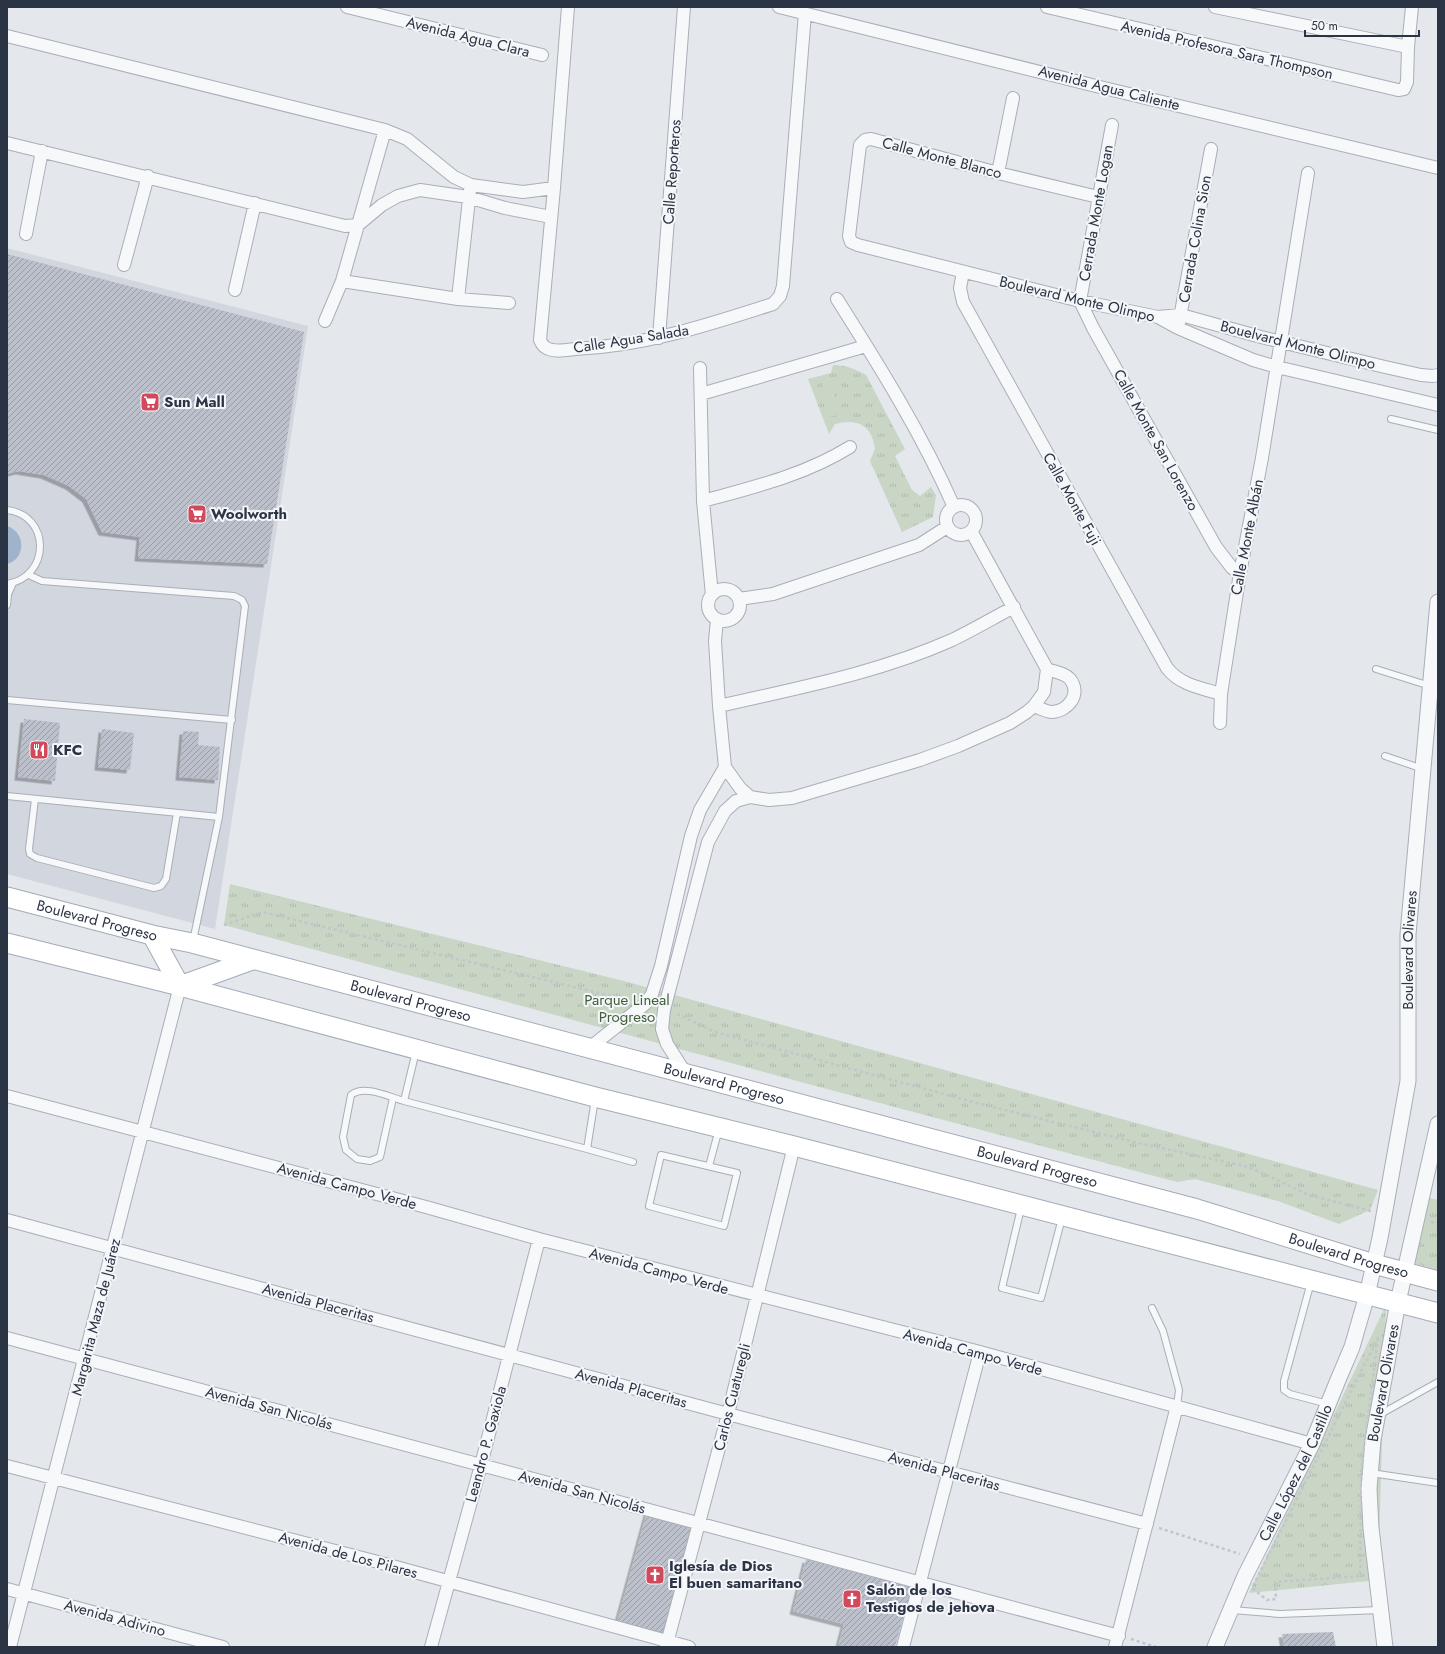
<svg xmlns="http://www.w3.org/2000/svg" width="1445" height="1654" font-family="Jost,sans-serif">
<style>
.built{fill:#d2d6de}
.park{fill:url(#park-tufts)}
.pitch{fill:#c9d6c5}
.water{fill:#9fb4cc}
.building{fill:url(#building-hatch);filter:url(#shadow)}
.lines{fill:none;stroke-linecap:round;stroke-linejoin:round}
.service-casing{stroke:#a9aeb7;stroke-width:8}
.minor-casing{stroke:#a9aeb7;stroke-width:14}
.tertiary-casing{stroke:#a9aeb7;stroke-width:17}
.primary-casing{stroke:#a3abb8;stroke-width:21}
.path{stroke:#c2c5cb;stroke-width:2.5;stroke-dasharray:3 3;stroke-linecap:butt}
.service{stroke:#f7f8fa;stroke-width:6}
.minor{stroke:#f7f8fa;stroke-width:12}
.tertiary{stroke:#f7f8fa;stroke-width:15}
.primary{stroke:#fff;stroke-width:19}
.labels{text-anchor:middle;stroke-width:4;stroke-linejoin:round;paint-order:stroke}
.street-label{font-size:15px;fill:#2b3445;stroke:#f4f6f9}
.poi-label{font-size:15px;font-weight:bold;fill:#2b3445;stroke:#f4f6f9;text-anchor:start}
.park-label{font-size:15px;fill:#3f6138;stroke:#f4f6f9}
</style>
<defs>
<pattern id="park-tufts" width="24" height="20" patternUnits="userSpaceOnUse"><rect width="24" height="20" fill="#c9d6c5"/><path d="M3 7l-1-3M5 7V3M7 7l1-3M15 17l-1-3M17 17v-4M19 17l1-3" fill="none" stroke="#adb8ab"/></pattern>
<pattern id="building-hatch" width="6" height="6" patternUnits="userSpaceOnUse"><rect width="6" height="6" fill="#bbc0ca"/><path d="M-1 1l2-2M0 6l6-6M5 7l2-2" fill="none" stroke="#989da6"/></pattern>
<filter id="shadow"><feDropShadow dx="-3.5" dy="3.5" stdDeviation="0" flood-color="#0004"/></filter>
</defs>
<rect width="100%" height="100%" fill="#e4e7ec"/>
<path class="built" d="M7,248L308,326L215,929L7,874Z"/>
<path class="park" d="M833,365C846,365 855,369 866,375L905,449L895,456L912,490L920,496L931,487L936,495L933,517L902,532L870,461L875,449C872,425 857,418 835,424L829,434L808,379L831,373Z
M230,884L624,981L1378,1190L1370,1210L1339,1224L1278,1201L1195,1179L1177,1182L812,1085L224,925Z
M1425,1197L1438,1200V1270L1413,1263Z
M1386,1305L1378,1580L1249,1593Z"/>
<path class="pitch" d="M830,382L841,414L829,417L821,391L823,384Z"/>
<path class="water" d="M7,526C26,532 26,559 7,564Z"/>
<path class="building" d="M7,254L304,332L267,564L138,558L140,537L102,532L86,499L69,486L44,475L19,471L7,474Z
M24,719L60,723L55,781L18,777Z
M102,729L134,733L130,770L98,767Z
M183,731L199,732L198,745L220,747L218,780L179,777Z
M647,1512L694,1525L664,1638L616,1626Z
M806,1559L912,1587L895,1647H838L844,1624L793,1611Z
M1333,1632L1336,1647H1284L1282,1634Z"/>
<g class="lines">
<g class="service-casing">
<path id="service" d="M1391,419L1438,430
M7,510C51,515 51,577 7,584
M29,575L42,581L234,596L242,600L245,606L219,817L193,941
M7,605L8,594L13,583
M1376,669L1430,686
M7,700L232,720
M1385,756L1423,769
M7,796L219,817
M35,799L29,849L30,854L37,858L154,888L161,886L166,879L177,813
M416,1051L404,1101L587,1149L595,1099
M393,1098L380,1157L370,1161L357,1159L346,1150L343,1137L351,1095C364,1084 389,1097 404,1101
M587,1149L633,1162
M661,1155L737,1173L724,1226L649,1206Z
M709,1166L719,1129
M1021,1208L1002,1288L1041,1298L1062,1218
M1311,1282L1284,1381V1390L1290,1394L1328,1404
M1152,1308L1163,1331L1179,1390L1177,1406
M1379,1415L1438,1382
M1371,1473L1438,1483
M1232,1610L1280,1614L1380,1610"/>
</g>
<g class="minor-casing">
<path id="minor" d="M347,7L542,55
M568,7L554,188L540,340C541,342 543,346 545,347C553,353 566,350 575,349C644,346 708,325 773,304L780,296L783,286L805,13
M779,7L1104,88L1438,168
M1047,7L1398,90L1404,89L1407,82L1408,47L1412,7
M1215,7L1408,47
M7,36L385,130L407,139L454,177L471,185L523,192L554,188
M1112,125L1080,301L1093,328L1216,547L1232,568L1240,573
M7,143L345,226L358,225L382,205L398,196L420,190L468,197L505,208L551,217
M998,173L1013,98
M1098,197L998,173L871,139L865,140L860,145L849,236L851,242L858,245L1080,301L1158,317L1178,328L1253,360L1277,367L1438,405
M26,234L42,151
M124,265L148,176
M963,272L960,288L963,302L1167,668C1180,685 1201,688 1221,694
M342,281L458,299L509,303
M235,290L255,203
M458,299L470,190
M837,299C880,367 922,434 954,507
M1158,317L1181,315L1261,337L1385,367L1421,375L1433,376L1438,375
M325,321L342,281L385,130
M1179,323L1211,149
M659,338L684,7
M700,368L703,501L712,595
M701,394L866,346
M703,501C754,487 805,475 850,447
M946 520a15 15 0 1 1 30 0a15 15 0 1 1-30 0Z
M708 605a16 16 0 1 1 32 0a16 16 0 1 1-32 0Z
M739,599L773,594L919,545L947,527
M717,619L715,641L719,706L725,767L740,788L750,797
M719,706C797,688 878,673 952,640C973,630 993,618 1014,607
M1034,706C1040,708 1046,712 1052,712C1068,711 1082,694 1070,679C1065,673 1055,672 1047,669
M1220,723L1221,694L1240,573L1262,458L1308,173
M588,1049L645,1004L652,994L661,966L691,836L700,810L725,767
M686,1074L667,1044L662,1029L664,1010L708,842L725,811L736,801L750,797L769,800L792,798L920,760L958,746L1010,723L1027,712L1034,706L1044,692L1047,669L971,531
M7,1096L426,1207L539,1239L980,1352L1312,1444
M7,1220L728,1414L1147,1524
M7,1338L1119,1636
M7,1466L374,1561L689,1647
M7,1589L223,1647
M10,1647L180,986
M431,1647L481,1465L539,1239
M666,1647L728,1414L794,1146
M903,1647L980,1352
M1115,1647L1177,1406"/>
</g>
<g class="tertiary-casing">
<g id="tertiary">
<path id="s1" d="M1215,1647L1245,1576L1312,1444L1338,1380L1352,1347L1367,1295L1380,1238L1408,1081V934L1438,602"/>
<path id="s2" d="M1385,1647L1371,1528L1369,1489L1373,1440L1398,1302L1438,1124"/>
</g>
</g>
<g class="primary-casing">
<g id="primary">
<path id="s3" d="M7,897L152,935L192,943L1197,1209L1374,1264L1438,1281"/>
<path d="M152,935L180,986L252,960"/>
<path d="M7,943L180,986L595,1097L794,1146L1438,1313"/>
</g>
</g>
<path class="path" d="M224,925L262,912L628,1000
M677,1014L715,1032L977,1103L1138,1143L1249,1167L1309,1195L1371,1211
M1431,1222L1438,1223
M1378,1338L1361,1471L1360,1576L1275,1582L1276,1599L1267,1600L1252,1588Z
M1159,1528L1240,1554
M1131,1639L1156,1647"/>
<use href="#service" class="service"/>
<use href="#minor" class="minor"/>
<use href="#tertiary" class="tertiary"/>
<use href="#primary" class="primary"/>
</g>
<defs>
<g id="supermarket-square" transform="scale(1)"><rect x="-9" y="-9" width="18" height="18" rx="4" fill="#d1495b" stroke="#f4f6f9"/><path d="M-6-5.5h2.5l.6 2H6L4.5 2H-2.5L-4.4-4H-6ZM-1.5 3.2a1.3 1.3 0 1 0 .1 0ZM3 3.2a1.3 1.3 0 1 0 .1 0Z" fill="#fff"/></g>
<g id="restaurant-square" transform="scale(1)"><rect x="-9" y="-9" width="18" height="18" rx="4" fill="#d1495b" stroke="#f4f6f9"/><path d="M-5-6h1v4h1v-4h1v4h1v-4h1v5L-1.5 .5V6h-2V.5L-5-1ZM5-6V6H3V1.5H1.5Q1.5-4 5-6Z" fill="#fff"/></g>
<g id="church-square" transform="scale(1)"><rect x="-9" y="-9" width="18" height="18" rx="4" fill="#d1495b" stroke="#f4f6f9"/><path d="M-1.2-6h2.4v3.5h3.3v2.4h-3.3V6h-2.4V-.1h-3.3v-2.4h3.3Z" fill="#fff"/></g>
</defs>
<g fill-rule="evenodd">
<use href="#supermarket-square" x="150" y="402"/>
<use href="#supermarket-square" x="197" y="514"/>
<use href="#restaurant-square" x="39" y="750"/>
<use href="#church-square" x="655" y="1575"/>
<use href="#church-square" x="852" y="1599"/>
</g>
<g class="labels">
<g class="street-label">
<text transform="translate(468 37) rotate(14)" y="5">Avenida Agua Clara</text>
<text transform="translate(1227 50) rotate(13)" y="5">Avenida Profesora Sara Thompson</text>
<text transform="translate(1109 88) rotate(14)" y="5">Avenida Agua Caliente</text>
<text transform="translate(942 158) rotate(15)" y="5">Calle Monte Blanco</text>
<text transform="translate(672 172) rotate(-86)" y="5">Calle Reporteros</text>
<text transform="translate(1096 213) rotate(-80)" y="5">Cerrada Monte Logan</text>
<text transform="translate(1195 239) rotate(-80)" y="5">Cerrada Colina Sion</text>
<text transform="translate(1077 299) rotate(13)" y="5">Boulevard Monte Olimpo</text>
<text transform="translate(631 339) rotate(-9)" y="5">Calle Agua Salada</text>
<text transform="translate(1298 345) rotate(14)" y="5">Bouelvard Monte Olimpo</text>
<text transform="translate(1156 440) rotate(61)" y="5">Calle Monte San Lorenzo</text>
<text transform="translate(1072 499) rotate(61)" y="5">Calle Monte Fuji</text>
<text transform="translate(1247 537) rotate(-79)" y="5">Calle Monte Albán</text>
<text dy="5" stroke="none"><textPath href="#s3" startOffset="93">Boulevard Progreso</textPath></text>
<text dy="5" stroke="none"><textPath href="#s1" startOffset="733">Boulevard Olivares</textPath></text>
<text dy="5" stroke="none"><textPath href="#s3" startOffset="417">Boulevard Progreso</textPath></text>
<text dy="5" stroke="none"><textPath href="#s3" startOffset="741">Boulevard Progreso</textPath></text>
<text dy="5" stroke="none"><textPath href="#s3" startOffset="1065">Boulevard Progreso</textPath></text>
<text transform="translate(347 1186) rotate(15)" y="5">Avenida Campo Verde</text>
<text dy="5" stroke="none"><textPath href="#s3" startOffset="1389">Boulevard Progreso</textPath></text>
<text transform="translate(659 1271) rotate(15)" y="5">Avenida Campo Verde</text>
<text transform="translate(318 1303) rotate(15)" y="5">Avenida Placeritas</text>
<text transform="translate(96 1317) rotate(-76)" y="5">Margarita Maza de Juárez</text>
<text transform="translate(973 1352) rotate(15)" y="5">Avenida Campo Verde</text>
<text dy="5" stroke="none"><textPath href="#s2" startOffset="266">Boulevard Olivares</textPath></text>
<text transform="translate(631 1388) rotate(15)" y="5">Avenida Placeritas</text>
<text transform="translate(732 1397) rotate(-76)" y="5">Carlos Cuaturegli</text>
<text transform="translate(269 1408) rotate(15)" y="5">Avenida San Nicolás</text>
<text transform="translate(486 1444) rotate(-75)" y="5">Leandro P. Gaxiola</text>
<text transform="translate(944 1471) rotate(15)" y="5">Avenida Placeritas</text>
<text dy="5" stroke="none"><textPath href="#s1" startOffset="192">Calle López del Castillo</textPath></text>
<text transform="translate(582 1492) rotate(15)" y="5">Avenida San Nicolás</text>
<text transform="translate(348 1555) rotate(15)" y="5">Avenida de Los Pilares</text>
<text transform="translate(115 1618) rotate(15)" y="5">Avenida Adivino</text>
</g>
<g class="poi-label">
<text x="164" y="407">Sun Mall</text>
<text x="211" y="519">Woolworth</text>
<text x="53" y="755">KFC</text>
<text x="669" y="1571">Iglesía de Dios<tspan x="669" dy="17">El buen samaritano</tspan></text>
<text x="866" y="1595">Salón de los<tspan x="866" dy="17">Testigos de jehova</tspan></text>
</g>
<g class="park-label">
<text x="627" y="1005">Parque Lineal<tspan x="627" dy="17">Progreso</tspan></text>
</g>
</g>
<rect width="1445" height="1654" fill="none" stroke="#2b3445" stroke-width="16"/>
<path d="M1305 30v6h114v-6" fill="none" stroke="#2b3445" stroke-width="2"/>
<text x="1311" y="30" font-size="12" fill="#2b3445" stroke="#f4f6f9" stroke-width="3" paint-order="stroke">50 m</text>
</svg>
